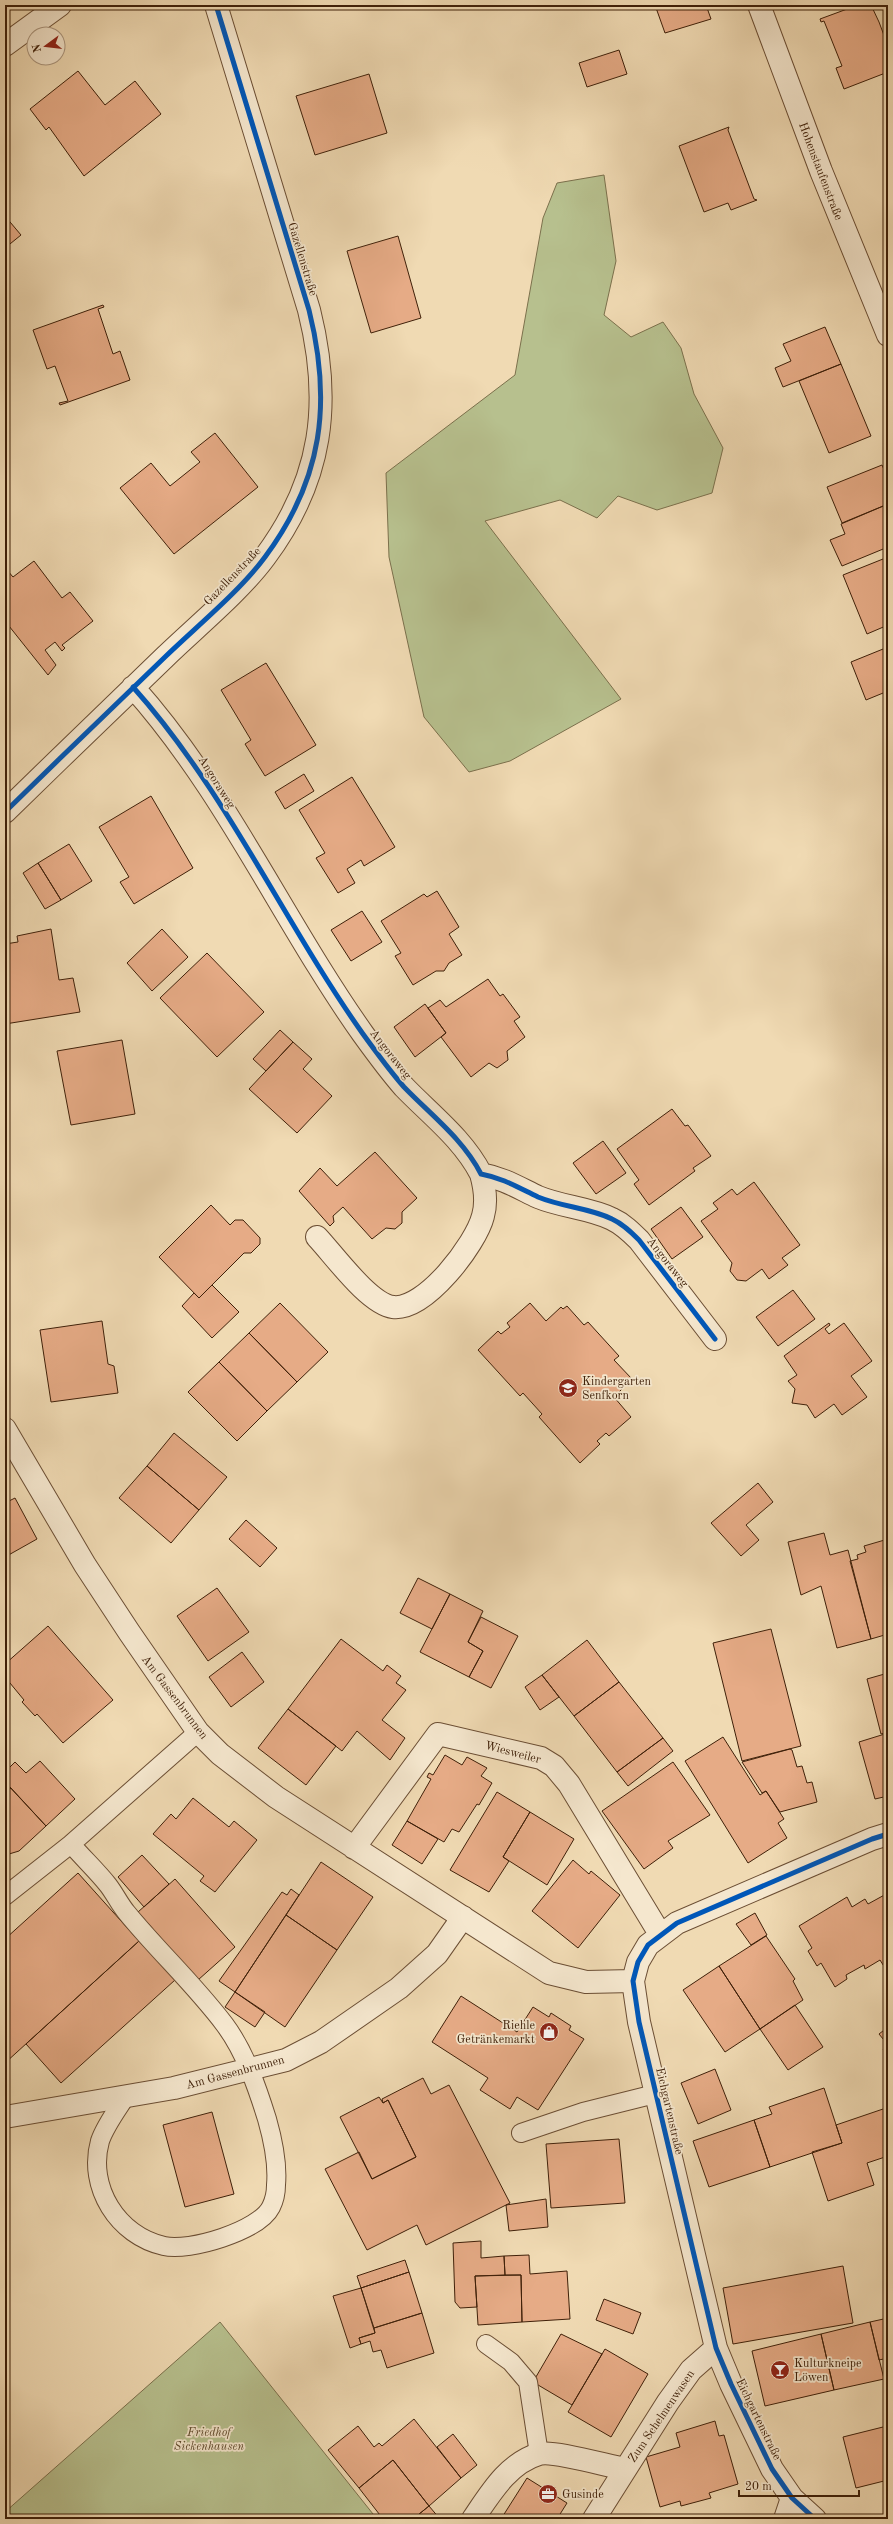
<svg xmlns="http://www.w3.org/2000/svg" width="893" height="2524" font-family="'Old Standard TT',serif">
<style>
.green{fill:#b7c08e;stroke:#7b704c}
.building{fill:#e6ab86;stroke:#3f2009}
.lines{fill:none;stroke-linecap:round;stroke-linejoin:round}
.service-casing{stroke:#6b4e34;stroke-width:20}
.minor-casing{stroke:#6b4e34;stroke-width:24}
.tertiary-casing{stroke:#6b4e34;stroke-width:24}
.service{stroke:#f5e7ce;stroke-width:18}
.minor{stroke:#f5e7ce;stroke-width:22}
.tertiary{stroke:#f5e7ce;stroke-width:22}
.cycleway-casing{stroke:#f5e7ce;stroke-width:8}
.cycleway{stroke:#0057b8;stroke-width:5}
.labels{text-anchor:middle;stroke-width:3.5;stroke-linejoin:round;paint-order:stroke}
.street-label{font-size:12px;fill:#3f2009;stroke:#f5e7ce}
.poi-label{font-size:12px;fill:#3f2009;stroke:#f5e7ce;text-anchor:start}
.park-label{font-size:12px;font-style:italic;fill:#5d482a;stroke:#f5e7ce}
</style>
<rect width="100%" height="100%" fill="#f0dab3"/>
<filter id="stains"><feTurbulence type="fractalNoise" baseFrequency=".005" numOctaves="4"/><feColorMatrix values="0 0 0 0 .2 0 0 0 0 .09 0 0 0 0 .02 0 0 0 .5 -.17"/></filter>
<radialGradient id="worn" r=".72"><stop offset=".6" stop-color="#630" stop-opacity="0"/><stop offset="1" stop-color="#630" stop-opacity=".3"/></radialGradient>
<path class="green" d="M604,175L616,261L604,315L631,337L663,322L681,348L694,394L723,448L712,493L657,510L618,496L597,518L560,500L485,521L621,699L510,761L469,772L424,717L389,557L386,473L515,375L543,218L557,183Z
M220,2322L377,2519H5V2512Z"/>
<path class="building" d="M655,5H706L711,19L665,33Z
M858,5H871L879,22L888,46V72L844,89L836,68L842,66L824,21L821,22L820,19Z
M619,50L627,74L587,87L579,63Z
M78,71L105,105L135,81L161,114L84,176L49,127L46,130L30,109Z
M369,74L387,133L315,155L296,96Z
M729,127L728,130L754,199L757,200L731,210L728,203L704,212L679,146Z
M5,216L21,235L5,248Z
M398,236L421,318L371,333L347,251Z
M103,305L104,307L98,309L113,354L120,351L130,380L60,405L59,403L68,401L55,366L47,369L33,330Z
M825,327L841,364L783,387L775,368L791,361L783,344Z
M841,364L871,436L829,453L799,381Z
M215,433L258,487L174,554L120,488L151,463L170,486L200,462L191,452Z
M882,465L888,479V504L842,523L827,487Z
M888,504V547L842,566L830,540L845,534L841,524Z
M888,557V625L867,634L843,575Z
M34,561L62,598L70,592L93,621L62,645L65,648L62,651L55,642L45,650L56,665L48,675L5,621V572L7,570L13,577Z
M888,647V691L866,700L851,662Z
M266,663L316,745L265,776L245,744L251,740L221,690Z
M304,774L314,791L285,809L275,792Z
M352,777L395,847L364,866L361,860L347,869L355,883L338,893L316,858L325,853L299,810Z
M151,796L193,868L134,904L120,882L129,877L99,827Z
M69,844L92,881L61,900L38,863Z
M38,863L61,900L45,909L23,873Z
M437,891L459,927L449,934L462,955L449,963L444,971H436L413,985L395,956L401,953L381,921L424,894L427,897Z
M362,911L382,942L351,961L331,930Z
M51,929L59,980L73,978L80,1012L5,1024V944L18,942L17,936Z
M162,929L188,957L152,991L127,963Z
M207,953L264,1012L217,1057L160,998Z
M488,979L500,996L503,994L520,1017L514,1021L525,1037L507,1051L508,1060L497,1068L489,1063L471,1077L441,1037L446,1033L428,1008L440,1000L446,1007Z
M425,1004L446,1033L415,1057L394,1027Z
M280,1030L293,1042L266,1071L253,1059Z
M122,1040L135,1114L71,1125L57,1051Z
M293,1042L312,1059L303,1069L332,1096L297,1133L249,1089Z
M672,1109L685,1126L688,1125L711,1156L693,1168L695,1171L649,1205L634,1184L639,1180L617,1149Z
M603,1141L626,1173L596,1194L573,1163Z
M375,1152L417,1198L402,1212V1223L395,1229L386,1228L372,1239L343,1207L333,1216L334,1222L330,1226L299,1191L320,1168L337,1186Z
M754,1182L800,1245L782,1258L788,1265L769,1279L762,1269L746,1281L737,1280L730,1271L732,1263L701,1221L718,1209L713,1203L732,1189L737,1195Z
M211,1205L230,1225L235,1220H243L260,1238V1244L251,1253H244L199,1298L159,1257Z
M681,1207L703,1237L672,1259L651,1229Z
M212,1285L239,1312L212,1338L182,1306L194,1293L199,1298Z
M793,1290L815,1319L778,1346L756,1317Z
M280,1303L328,1352L297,1382L249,1333Z
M530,1303L546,1321L561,1307L563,1309L567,1306L584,1325L588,1322L619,1356L614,1360L632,1379L614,1397L631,1417L609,1436L606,1433L597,1441L600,1444L580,1463L539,1417L542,1414L523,1393L520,1396L478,1350L498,1331L501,1334L510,1327L507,1323Z
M102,1321L108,1364L114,1366L118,1393L51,1402L40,1330Z
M829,1323L830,1325L825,1329L829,1334L844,1323L872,1361L851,1376L867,1397L842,1415L834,1404L815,1418L807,1405L792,1403L795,1389L788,1381L797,1375L784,1356Z
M249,1333L297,1382L267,1411L219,1362Z
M219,1362L267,1411L237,1441L188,1392Z
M174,1433L227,1477L199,1510L147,1466Z
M147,1466L199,1510L171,1543L119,1498Z
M758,1483L773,1502L746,1525L759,1540L741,1556L711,1523Z
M15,1498L37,1539L5,1557V1503Z
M246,1520L277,1548L260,1567L229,1539Z
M824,1533L830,1555L848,1550L871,1639L837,1648L821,1586L801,1595L788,1542Z
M888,1539V1634L871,1639L850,1561L858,1559L857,1555L866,1552L864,1546Z
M418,1578L450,1594L432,1629L400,1613Z
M217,1588L249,1632L208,1661L177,1616Z
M450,1594L483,1611L468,1642L483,1651L469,1677L420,1652Z
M481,1617L518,1636L491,1688L469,1677L483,1651L468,1642Z
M48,1626L113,1700L63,1743L37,1714L35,1716L22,1702L24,1700L5,1677V1664Z
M771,1629L801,1746L742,1761L713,1643Z
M341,1639L383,1671L387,1665L401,1676L396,1683L406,1690L382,1720L405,1738L390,1760L357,1731L342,1751L288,1709Z
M587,1640L619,1682L574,1716L542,1675Z
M242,1652L264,1682L231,1707L209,1677Z
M888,1673V1732L881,1734L867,1679Z
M542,1675L559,1697L540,1710L525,1687Z
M619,1682L663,1738L617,1772L574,1716Z
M288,1709L336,1746L306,1785L258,1748Z
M888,1733V1796L875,1799L859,1742Z
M723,1737L760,1795L766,1791L784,1819L778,1823L787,1838L748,1863L685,1761Z
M663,1738L673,1751L628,1786L617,1772Z
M790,1749L792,1750L797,1767L802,1766L807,1783L812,1782L817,1802L780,1812L766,1791L762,1793L742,1762Z
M445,1755L462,1765L467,1757L487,1768L481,1776L492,1783L479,1805L477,1804L459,1832L452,1829L444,1842L407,1821L431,1779L427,1777L429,1773L433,1775Z
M40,1761L75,1799L46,1826L5,1782V1772L15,1762L26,1773Z
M673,1762L710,1815L668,1841L673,1848L644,1869L602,1811Z
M5,1782L11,1788L5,1793Z
M11,1788L46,1826L19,1851L9,1854L5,1849V1793Z
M497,1792L530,1812L503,1857L509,1861L489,1892L450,1870Z
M193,1798L229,1827L234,1821L257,1840L215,1892L200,1881L204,1876L153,1834L171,1814L176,1819Z
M530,1812L574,1839L547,1885L503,1857Z
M407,1821L438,1839L422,1864L392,1845Z
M142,1855L169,1884L144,1907L118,1877Z
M573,1860L589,1874L591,1871L620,1895L578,1948L532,1911Z
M321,1862L373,1897L337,1950L286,1915Z
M78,1873L139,1941L5,2063V1939Z
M175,1879L235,1947L198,1980L138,1912Z
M291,1889L299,1895L235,1992L219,1981L282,1892L287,1895Z
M888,1893V1966L885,1968L880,1960L865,1969L864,1965L846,1975L847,1979L835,1987L821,1963L817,1966L808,1951L812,1948L799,1926L847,1897L852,1907L865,1899L868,1904Z
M755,1913L767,1935L751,1945L736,1924Z
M286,1915L337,1950L285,2027L235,1992Z
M766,1936L795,1979L793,1981L803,2000L760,2029L719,1966Z
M139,1941L175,1980L61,2083L26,2044Z
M719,1966L760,2029L725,2052L683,1990Z
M235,1992L265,2012L255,2027L225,2007Z
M461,1996L517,2032L533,2007L549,2017L551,2013L571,2026L569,2030L584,2039L538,2110L517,2097L510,2109L480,2090L488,2078L432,2042Z
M795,2005L823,2047L788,2070L760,2029Z
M888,2027V2045L879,2034Z
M888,2046V2056L883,2049Z
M715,2069L731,2110L698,2124L681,2083Z
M423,2078L431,2094L449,2085L510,2203L426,2245L417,2225L367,2250L325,2169L359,2152L372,2179L416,2157L388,2100L383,2103L382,2099Z
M824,2088L842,2143L770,2167L754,2120L772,2114L769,2107Z
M379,2097L383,2103L388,2100L416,2157L372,2179L340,2117Z
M886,2108L888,2156L867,2163L874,2185L828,2201L812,2152L842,2143L836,2125Z
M212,2112L234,2194L185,2207L163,2125Z
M754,2120L770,2167L709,2187L693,2141Z
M619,2139L625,2203L551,2208L546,2144Z
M546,2199L548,2227L509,2231L506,2205Z
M481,2241V2258L504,2256L505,2275L475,2276L477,2307L460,2308L455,2302L453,2243Z
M529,2255L530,2274L567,2271L570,2319L522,2322L521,2275H505L504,2256Z
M405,2260L409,2272L361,2288L357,2276Z
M843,2266L853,2323L733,2344L723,2288Z
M409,2272L422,2313L374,2328L361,2288Z
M521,2275L522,2322L478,2325L475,2276Z
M361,2288L375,2333L359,2338L361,2344L350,2348L333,2296Z
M604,2299L641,2313L633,2334L596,2320Z
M422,2313L434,2353L387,2368L381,2350L373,2352L370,2341L361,2344L359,2338L375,2333L374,2328Z
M888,2318V2358L879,2360L870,2322Z
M870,2322L884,2379L834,2390L821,2334Z
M561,2334L602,2354L572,2405L533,2382Z
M821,2334L834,2390L765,2406L752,2351Z
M605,2349L648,2374L611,2437L568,2412Z
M414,2419L461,2478L429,2506L393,2460L359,2488L328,2450L358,2426L374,2447L379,2443L382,2446Z
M715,2421L719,2436L724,2435L738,2484L709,2493L711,2498L681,2506L680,2501L660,2507L646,2457L680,2447L676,2433Z
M887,2426L888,2480L856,2488L843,2437Z
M453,2434L477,2465L461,2478L437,2447Z
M393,2460L429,2506L413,2519H383L359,2488Z
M527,2478L567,2503L557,2519H501Z
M429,2506L440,2519H413Z"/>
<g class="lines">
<g class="service-casing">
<path id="service" d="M71,1844L198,1732
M5,1896L71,1844C83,1858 97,1871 108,1885C115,1894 120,1905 127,1913C158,1951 195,1985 225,2025C245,2052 257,2087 267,2119C273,2140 278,2163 276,2185C276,2191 274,2201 271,2207C259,2231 189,2252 164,2246C118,2236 87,2187 100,2141C105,2126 117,2110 126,2096
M521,2133L583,2112L655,2094
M486,2344L511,2362L528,2382L539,2454"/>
</g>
<g class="minor-casing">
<path id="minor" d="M5,45L60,5
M133,687C226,791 283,921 363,1034C376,1052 389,1070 404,1087C431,1115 463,1139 481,1174C503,1178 519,1188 538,1197C562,1207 590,1208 612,1219C623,1224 631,1232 639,1240L715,1339
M5,812C58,760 112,708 165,657C196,627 240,591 265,557C323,479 332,402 309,310L216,5
M317,1237C334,1255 369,1304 393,1307C425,1311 476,1244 483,1216C487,1202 485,1188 481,1174
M5,1429L85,1565L129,1632L198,1732L220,1754L276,1797L549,1973L586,1982L633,1981
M354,1848L438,1734L541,1758L554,1766L569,1784L660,1934
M5,2117L174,2088L286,2060L321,2042L399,1988L437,1954L463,1917
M473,2519C490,2494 508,2463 539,2454C553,2450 608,2466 625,2469
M594,2519L668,2402L691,2370L716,2348
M785,2519L792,2498
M815,2519L792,2498L772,2469L731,2384L716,2348L639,2022L633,1981L638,1962L648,1945L677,1923L872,1839L888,1834"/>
</g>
<g class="tertiary-casing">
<path id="tertiary" d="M759,5L821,171L888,335"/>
</g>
<use href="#service" class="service"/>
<use href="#minor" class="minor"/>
<use href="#tertiary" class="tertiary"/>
<g class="cycleway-casing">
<path id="cycleway" d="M133,687C226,791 283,921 363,1034C376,1052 389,1070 404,1087C431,1115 463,1139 481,1174C503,1178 519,1188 538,1197C562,1207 590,1208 612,1219C623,1224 631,1232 639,1240L715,1339
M5,812C58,760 112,708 165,657C196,627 240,591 265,557C323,479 332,402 309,310L216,5
M815,2519L792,2498L772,2469L731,2384L716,2348L639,2022L633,1981L638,1962L648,1945L677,1923L872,1839L888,1834"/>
</g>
<use href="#cycleway" class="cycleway"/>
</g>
<defs>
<g id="school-disc" transform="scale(1)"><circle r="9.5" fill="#8f2418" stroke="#f5e7ce"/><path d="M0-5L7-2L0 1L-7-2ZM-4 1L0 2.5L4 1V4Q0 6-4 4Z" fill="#fff"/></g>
<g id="shop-disc" transform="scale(1)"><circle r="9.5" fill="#8f2418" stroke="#f5e7ce"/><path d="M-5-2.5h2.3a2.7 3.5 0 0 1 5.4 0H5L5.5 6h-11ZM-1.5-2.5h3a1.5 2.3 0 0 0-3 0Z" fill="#fff"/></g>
<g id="bar-disc" transform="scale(1)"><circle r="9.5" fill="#8f2418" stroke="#f5e7ce"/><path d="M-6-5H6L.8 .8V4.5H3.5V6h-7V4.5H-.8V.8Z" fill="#fff"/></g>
<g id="office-disc" transform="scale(1)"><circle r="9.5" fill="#8f2418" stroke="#f5e7ce"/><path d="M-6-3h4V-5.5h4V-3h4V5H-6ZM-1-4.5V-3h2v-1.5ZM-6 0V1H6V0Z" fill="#fff"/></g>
</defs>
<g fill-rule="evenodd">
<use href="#school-disc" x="568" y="1388"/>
<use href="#shop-disc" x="549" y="2032"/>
<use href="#bar-disc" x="780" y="2370"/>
<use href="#office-disc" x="548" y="2494"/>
</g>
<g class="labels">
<g class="street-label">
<text transform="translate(821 171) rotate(69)" y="4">Hohenstaufenstraße</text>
<text transform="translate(303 259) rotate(73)" y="4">Gazellenstraße</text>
<text transform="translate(232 576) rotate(-46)" y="4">Gazellenstraße</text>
<text transform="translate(217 782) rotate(58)" y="4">Angoraweg</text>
<text transform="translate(391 1054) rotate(52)" y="4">Angoraweg</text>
<text transform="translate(668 1262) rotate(52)" y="4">Angoraweg</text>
<text transform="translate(175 1697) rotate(53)" y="4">Am Gassenbrunnen</text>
<text transform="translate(513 1752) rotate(15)" y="4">Wiesweiler</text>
<text transform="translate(235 2072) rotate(-15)" y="4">Am Gassenbrunnen</text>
<text transform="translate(670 2111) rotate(77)" y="4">Eichgartenstraße</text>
<text transform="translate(661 2416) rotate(-56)" y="4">Zum Schelmenwasen</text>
<text transform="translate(759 2419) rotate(64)" y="4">Eichgartenstraße</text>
</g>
<g class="poi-label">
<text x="582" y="1385">Kindergarten<tspan x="582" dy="14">Senfkorn</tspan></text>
<text x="535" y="2029" text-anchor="end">Riehle<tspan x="535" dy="14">Getränkemarkt</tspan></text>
<text x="794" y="2367">Kulturkneipe<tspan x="794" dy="14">Löwen</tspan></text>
<text x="562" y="2498">Gusinde</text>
</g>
<g class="park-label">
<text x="209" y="2436">Friedhof<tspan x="209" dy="14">Sickenhausen</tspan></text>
</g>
</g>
<rect width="893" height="2524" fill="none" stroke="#f0dab3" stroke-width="20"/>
<rect x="6" y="6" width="881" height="2512" fill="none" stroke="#3f2009" stroke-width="2"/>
<rect x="10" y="10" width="873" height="2504" fill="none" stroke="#3f2009"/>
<g transform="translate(46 46) rotate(255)"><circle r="19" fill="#f5e7ce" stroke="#ac977f"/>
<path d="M0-3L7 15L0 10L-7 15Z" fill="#8f2418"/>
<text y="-6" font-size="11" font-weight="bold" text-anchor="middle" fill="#3f2009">N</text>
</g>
<path d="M739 2490v6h120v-6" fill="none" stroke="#3f2009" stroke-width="2"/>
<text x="745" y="2490" font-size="12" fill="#3f2009" stroke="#f5e7ce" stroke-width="3" paint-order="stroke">20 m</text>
<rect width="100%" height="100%" filter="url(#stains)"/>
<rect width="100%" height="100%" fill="url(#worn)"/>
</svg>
